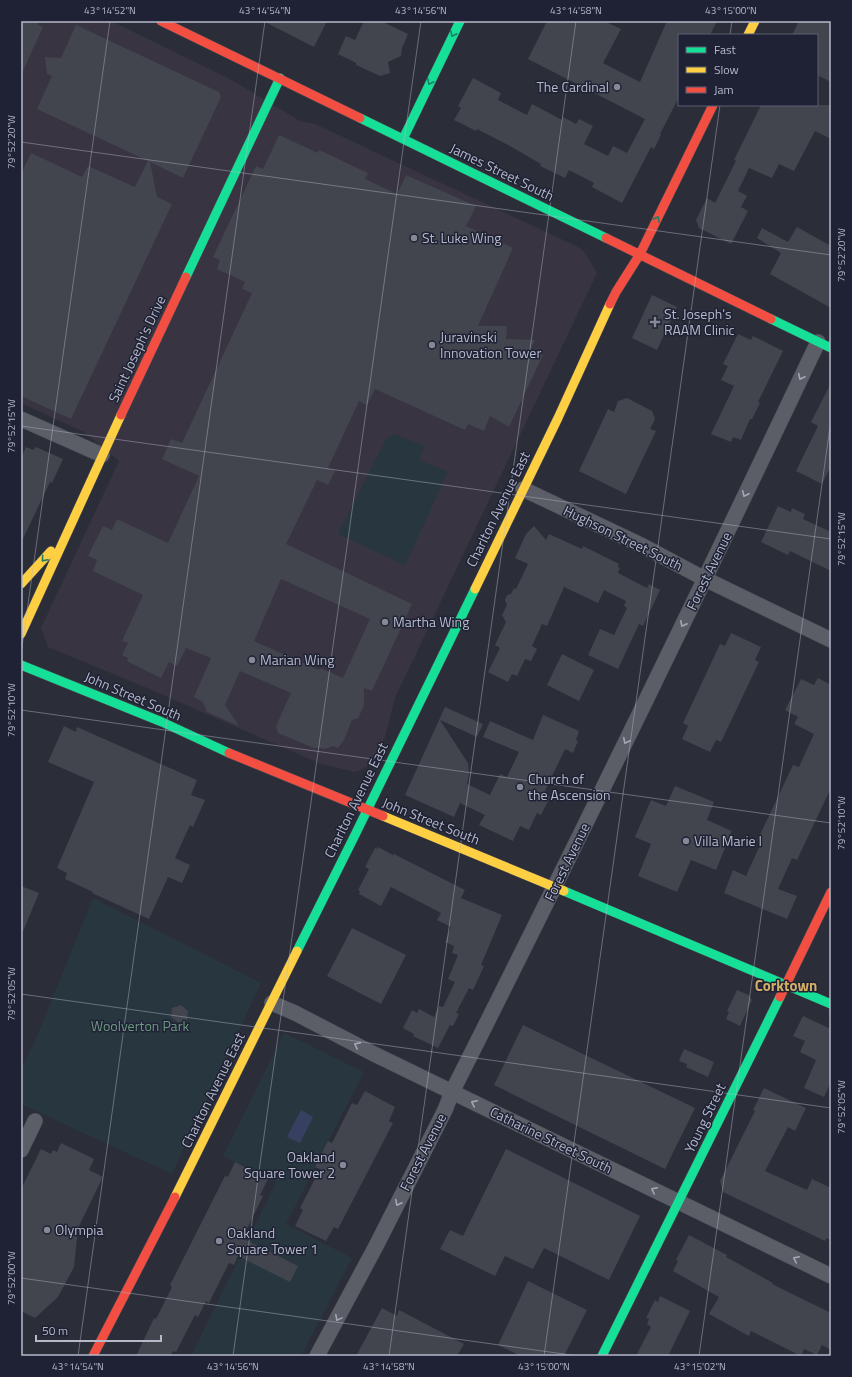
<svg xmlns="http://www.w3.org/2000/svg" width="852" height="1377" font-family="'Titillium Web',sans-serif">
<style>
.medical{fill:#383442}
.green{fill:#28373f}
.water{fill:#384062}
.building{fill:#42444e;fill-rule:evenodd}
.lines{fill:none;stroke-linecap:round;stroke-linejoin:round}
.street-casing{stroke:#494b53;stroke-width:16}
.fast-casing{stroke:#494b53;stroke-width:10}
.slow-casing{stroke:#494b53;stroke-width:10}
.jam-casing{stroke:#494b53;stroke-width:10}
.street{stroke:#5b5e67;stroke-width:15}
.fast{stroke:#16e098;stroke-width:9}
.slow{stroke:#ffcf43;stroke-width:9}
.jam{stroke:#f24e42;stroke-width:9}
.oneway{stroke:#1a8166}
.oneway2{stroke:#a3a7b6}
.ticks{fill:none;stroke:#b5b9ca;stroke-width:1;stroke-opacity:0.45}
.poi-dot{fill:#858897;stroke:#1e2234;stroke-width:1.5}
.labels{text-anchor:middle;stroke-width:3;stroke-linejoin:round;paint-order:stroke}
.poi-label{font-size:14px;fill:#b5b9ca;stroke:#1e2234;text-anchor:start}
.street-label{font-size:14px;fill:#b5b9ca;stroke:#1e2234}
.park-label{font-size:14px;fill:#6d9a81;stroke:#1e2234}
.neighbourhood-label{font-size:15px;font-weight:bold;fill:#d4ae66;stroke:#1e2234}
.neatline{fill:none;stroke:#b5b9ca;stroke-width:1.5}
.ticks-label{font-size:10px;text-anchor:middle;fill:#b5b9ca}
</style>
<rect width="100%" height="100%" fill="#2b2e39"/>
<path class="medical" d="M21,21H111L228,78L300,121L315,124L578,247L583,250L597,273L395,698L385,737L374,761L365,768L355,772L321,764L147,688L48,647L41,628L119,461L84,432L21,403Z"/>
<path class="green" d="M394,434L425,446L419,460L448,472L405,565L338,534L386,439Z
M93,898L261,983L172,1174L21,1104V1076L22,1072H21V1069L38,1034Z
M284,1033L364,1072L286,1224L352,1258L301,1356H191L276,1182L223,1156Z"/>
<path class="water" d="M301,1110L313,1117L300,1143L287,1137Z"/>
<path class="building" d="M21,21H39L38,25L43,27L21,75Z
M263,21H327L314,47Z
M364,21H381L408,34L402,48L401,56L388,62L390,73L380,76L356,65V63L338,54L346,36L355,40Z
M547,21H604L621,29L603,63L640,82L667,21H717L710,35H679V97L660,134L661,135L654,149L651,147L622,203L592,187L594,183L569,170L565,178L540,166L541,164L510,146L477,129L476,131L454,120L461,108L458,106L473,78L501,93L498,100L527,115L532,104L562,120L563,117L576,124L579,119L593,126L584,144L608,156L613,146L627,153L645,119L528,59Z
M799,21H831V82L817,75V35H792Z
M76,25L219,92L221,97L183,178L150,162L157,197L172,204L71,419L21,396V174L31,153L82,177L88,166L135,187L148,161L37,109L52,76L47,74L45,57L61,58Z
M761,105H831V139L815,131L794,171L779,164L772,178L749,168L738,191L747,196L741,207L748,211L731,244L699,228L696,220L707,198L715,203L736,161L734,160Z
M279,135L318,153L319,150L368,173L365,179L397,194L406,175L476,206L466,226L513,248L478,326H507L506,339L535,340L530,350L543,355L509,427L490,416L484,431L468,424L465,430L375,389L367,405L359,401L328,468L335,471L328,485L317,480L286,544L412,604L372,691L364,688V706L358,718L352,720L344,740L338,748L333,746L325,749L321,748H314L278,733L276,726L291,693L240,671L225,705L239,726L207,712L203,702L194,697L211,658L186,648L177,666L169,662L161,678L127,661L128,658L122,655L128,643L122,641L143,595L93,571L97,560L88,556L103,526L112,530L117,519L168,543L199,476L162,459L171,439L182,443L252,293L242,289L245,282L217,269L220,260L213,257L256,166L263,169ZM281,579L370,619L343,678L320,668L319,670L254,641Z
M797,227L831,246V308L770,274L781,253L757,238L762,228L788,242Z
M652,295L677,307L657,350L632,338Z
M738,334L751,340L753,336L783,351L758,402L760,403L752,419H750L741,440L733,437L731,442L711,434L734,386L721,380L728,366L723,364Z
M831,383V466L822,484L796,471L818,426L811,422Z
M627,398L652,411L655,419L650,429L656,431L626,494L579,471L608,409L614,412L618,401Z
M26,447L33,450L36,447L63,459L52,483L50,482L21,543V458Z
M778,506L791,512L792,508L805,514L803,519L831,532V571L790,551L788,555L761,542Z
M534,526L546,540L549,534L582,549L583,546L619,564L618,567L620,568L618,573L647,588L649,584L660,590L643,626L639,624L618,669L588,655L600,629L614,635L627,608L624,606L626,601L604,590L598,603L564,587L547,626L542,624L532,646L537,649L531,661L525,659L517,676L512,674L508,682L488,672L500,648L495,645L506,622L502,615L507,605L505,600L507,595L511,594L514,588L516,589L528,564L515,558L526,534Z
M731,633L761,647L755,660L759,662L721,742L716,740L710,752L682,739L688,726L683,723L720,644L725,646Z
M562,654L594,670L579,701L547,685Z
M818,678L831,685V788L797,860L792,858L778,889L797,896L787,919L724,893L733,870L746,876L761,843L757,841L793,765L799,767L814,734L794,724L798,717L785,710L801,679L814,685Z
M445,707L483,724L477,737L440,720L468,763L469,774L467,784L490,795L500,774L507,777L519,752L483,737L490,721L533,740L543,715L579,731L576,740L578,741L573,753L565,749L544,793L550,797L541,815L537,813L529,830L520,826L513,841L479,825L485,815L460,803L454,817L405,795Z
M64,726L76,732L77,727L197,780L191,795L205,800L193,827L190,825L175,858L190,865L182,883L168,877L149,919L92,893L93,892L65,879L67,873L57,868L94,782L48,762Z
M675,786L714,802L707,820L732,831L716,870L691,860L677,892L638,876L651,844L635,837L651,800L666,806Z
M378,847L393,855L394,854L465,890L461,898L502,915L481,965L484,966L473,990L469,988L456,1013L459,1014L453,1026L450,1025L438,1048L413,1036L414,1034L403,1028L412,1010L417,1013L419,1009L434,1017L439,1006L443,1007L455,982L448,979L458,955L452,953L454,946L445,942L451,927L437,920L441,913L391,887L381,906L359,894L360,891L358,890L369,869L365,867L375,848L377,849Z
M21,886L39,893L21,936Z
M352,928L406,955L381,1004L327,976Z
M737,990L749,995L752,1000L740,1026L726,1019L729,1012L727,1011Z
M181,1005L188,1011L187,1020L179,1023L171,1017L172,1008Z
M803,1016L831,1029V1082L824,1097L804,1088L816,1060L800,1052L805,1041L793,1036Z
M523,1025L695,1108L665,1169L494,1085Z
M684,1049L714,1062L708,1077L686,1067L687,1064L679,1061Z
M764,1088L806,1108L795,1131L788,1127L765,1171L807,1190L812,1179L831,1188V1240L826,1238L825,1241L723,1192L720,1181L755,1111L753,1110Z
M365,1091L395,1107L389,1121L393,1123L338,1229L334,1227L326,1241L295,1226L303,1210L300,1208L320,1169L315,1167L328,1141L332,1143L352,1103L357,1105Z
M61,1143L94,1159L89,1170L103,1177L78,1228L74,1267L58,1297L35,1318L21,1311V1189L41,1149L51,1154L53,1150L57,1152Z
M506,1149L640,1216L609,1280L544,1248L533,1269L505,1256L495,1276L440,1249L450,1230L463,1236Z
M235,1162L268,1179L260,1195L263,1196L243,1237L247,1239L246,1240L298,1266L290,1282L238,1256L234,1265L229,1263L209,1303L206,1301L198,1317L195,1315L176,1352L173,1351L170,1356H136L154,1318L156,1319L172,1287L170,1285L225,1176L228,1177Z
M689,1235L727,1255L726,1257L728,1258L773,1283L772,1284L831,1313V1350L822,1345L817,1355L804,1349L801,1356L751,1331L749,1336L709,1314L719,1297L673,1271L678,1261L676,1260Z
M528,1281L587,1310L564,1356H521L498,1345Z
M660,1296L690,1311L668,1356H636L651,1327L647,1324L649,1319L646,1318L655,1300L658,1302Z
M382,1308L397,1316L399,1310L464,1344L457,1356H356Z"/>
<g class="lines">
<g class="street-casing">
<path id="street" d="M21,419L102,455
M523,489L643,546L705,579L831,640
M272,1003L295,1013L374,1054L831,1276
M21,1150L35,1121
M317,1356L376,1246L445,1110L452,1092C577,844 699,593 818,342"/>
</g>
<g class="fast-casing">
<path id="fast" d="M360,118L606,238
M403,139L460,21
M186,277L280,78
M771,319L831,348
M21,665L162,722L229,753
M564,891L831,1004
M297,951L355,835L475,589
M602,1356L780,997"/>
</g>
<g class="slow-casing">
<path id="slow" d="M748,35L755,21
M21,584L51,551
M475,589L558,418L610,304
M21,634L121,415
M383,816L564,891
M175,1197L297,951"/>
</g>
<g class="jam-casing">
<path id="jam" d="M161,21L360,118
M606,238L771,319
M610,304L616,292L640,254L713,105
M121,415L186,277
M229,753L383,816
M780,997L831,892
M93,1356L175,1197"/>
</g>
<use href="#street" class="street"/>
<use href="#fast" class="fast"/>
<use href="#slow" class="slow"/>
<use href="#jam" class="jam"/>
</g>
<defs><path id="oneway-chevron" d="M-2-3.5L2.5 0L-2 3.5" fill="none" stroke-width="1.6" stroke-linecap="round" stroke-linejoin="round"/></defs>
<g class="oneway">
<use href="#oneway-chevron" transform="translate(453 34) rotate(116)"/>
<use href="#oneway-chevron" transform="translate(430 82) rotate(116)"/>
<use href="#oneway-chevron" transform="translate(657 219) rotate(-64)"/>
<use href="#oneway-chevron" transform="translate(44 559) rotate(131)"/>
</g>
<g class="oneway2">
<use href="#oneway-chevron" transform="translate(801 377) rotate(116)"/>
<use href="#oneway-chevron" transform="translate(745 494) rotate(115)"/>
<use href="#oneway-chevron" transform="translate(683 624) rotate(116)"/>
<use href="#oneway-chevron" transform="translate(626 741) rotate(116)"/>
<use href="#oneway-chevron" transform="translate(357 1045) rotate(-152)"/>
<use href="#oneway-chevron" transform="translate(474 1103) rotate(-154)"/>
<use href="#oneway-chevron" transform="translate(654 1190) rotate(-154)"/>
<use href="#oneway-chevron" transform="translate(398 1203) rotate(117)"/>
<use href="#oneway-chevron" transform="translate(796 1259) rotate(-154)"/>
<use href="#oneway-chevron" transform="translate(338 1318) rotate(118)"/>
</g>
<path class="ticks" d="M730,35L732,21M21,142L831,255M21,426L831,539M21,654L110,21M21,710L831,823M21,994L831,1108M21,1278L578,1356M78,1356L265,21M233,1356L421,21M389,1356L576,21M544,1356L720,105M699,1356L831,420"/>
<g class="poi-dot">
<circle cx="617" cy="87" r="4"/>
<circle cx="414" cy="238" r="4"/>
<path d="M653 316h4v4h4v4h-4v4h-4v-4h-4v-4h4z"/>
<circle cx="432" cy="345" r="4"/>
<circle cx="385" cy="622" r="4"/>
<circle cx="252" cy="660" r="4"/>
<circle cx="520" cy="787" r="4"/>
<circle cx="686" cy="841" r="4"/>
<circle cx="343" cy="1165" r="4"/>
<circle cx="47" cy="1230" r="4"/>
<circle cx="219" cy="1241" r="4"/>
</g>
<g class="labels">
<g class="poi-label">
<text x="609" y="92" text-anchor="end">The Cardinal</text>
<text x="422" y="243">St. Luke Wing</text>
<text x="664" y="319">St. Joseph's<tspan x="664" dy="16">RAAM Clinic</tspan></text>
<text x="440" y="342">Juravinski<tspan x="440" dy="16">Innovation Tower</tspan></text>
<text x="393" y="627">Martha Wing</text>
<text x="260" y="665">Marian Wing</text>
<text x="528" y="784">Church of<tspan x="528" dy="16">the Ascension</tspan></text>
<text x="694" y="846">Villa Marie I</text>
<text x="335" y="1162" text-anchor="end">Oakland<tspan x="335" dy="16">Square Tower 2</tspan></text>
<text x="55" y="1235">Olympia</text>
<text x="227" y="1238">Oakland<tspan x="227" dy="16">Square Tower 1</tspan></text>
</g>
<g class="street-label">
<text transform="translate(502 172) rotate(26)" y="5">James Street South</text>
<text transform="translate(137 349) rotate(-65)" y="5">Saint Joseph's Drive</text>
<text transform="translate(498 509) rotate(-64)" y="5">Charlton Avenue East</text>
<text transform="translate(623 538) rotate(26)" y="5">Hughson Street South</text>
<text transform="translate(709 571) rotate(-64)" y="5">Forest Avenue</text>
<text transform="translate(133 696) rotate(23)" y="5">John Street South</text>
<text transform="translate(356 800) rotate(-64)" y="5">Charlton Avenue East</text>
<text transform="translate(431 821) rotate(22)" y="5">John Street South</text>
<text transform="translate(567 862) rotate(-64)" y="5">Forest Avenue</text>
<text transform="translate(213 1090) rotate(-64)" y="5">Charlton Avenue East</text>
<text transform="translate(705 1118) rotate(-64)" y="5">Young Street</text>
<text transform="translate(551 1140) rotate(26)" y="5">Catharine Street South</text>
<text transform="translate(423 1152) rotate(-63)" y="5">Forest Avenue</text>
</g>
<g class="park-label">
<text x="140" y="1031">Woolverton Park</text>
</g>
<g class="neighbourhood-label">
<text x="786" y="991">Corktown</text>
</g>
</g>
<rect width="852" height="1377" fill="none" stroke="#1e2234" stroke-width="44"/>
<rect x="678" y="34" width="140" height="72" fill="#1e2234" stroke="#5a5e70"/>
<rect x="686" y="47" width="20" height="6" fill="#16e098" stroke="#5a5e70"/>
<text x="714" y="54" font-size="12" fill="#b5b9ca">Fast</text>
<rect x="686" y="67" width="20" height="6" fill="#ffcf43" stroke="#5a5e70"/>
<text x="714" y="74" font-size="12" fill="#b5b9ca">Slow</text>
<rect x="686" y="87" width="20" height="6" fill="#f24e42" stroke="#5a5e70"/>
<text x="714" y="94" font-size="12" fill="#b5b9ca">Jam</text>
<path d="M36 1335v6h125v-6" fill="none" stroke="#b5b9ca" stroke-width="2"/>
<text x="42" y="1335" font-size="12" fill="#b5b9ca" stroke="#1e2234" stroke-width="3" paint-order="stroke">50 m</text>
<rect x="22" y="22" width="808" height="1333" class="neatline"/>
<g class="ticks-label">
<text x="110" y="14">43°14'52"N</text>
<text x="265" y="14">43°14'54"N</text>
<text x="421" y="14">43°14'56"N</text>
<text x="576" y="14">43°14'58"N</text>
<text x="731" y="14">43°15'00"N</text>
<text transform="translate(11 142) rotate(-90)" y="4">79°52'20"W</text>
<text transform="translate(841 255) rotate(-90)" y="4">79°52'20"W</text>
<text transform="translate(11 426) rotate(-90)" y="4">79°52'15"W</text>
<text transform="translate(841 539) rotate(-90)" y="4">79°52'15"W</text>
<text transform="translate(11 710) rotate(-90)" y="4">79°52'10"W</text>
<text transform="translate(841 823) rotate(-90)" y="4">79°52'10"W</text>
<text transform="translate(11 994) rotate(-90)" y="4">79°52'05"W</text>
<text transform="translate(841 1107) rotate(-90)" y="4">79°52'05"W</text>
<text transform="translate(11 1278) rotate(-90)" y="4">79°52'00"W</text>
<text x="78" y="1370">43°14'54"N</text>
<text x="233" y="1370">43°14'56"N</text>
<text x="389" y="1370">43°14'58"N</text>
<text x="544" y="1370">43°15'00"N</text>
<text x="700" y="1370">43°15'02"N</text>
</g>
</svg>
